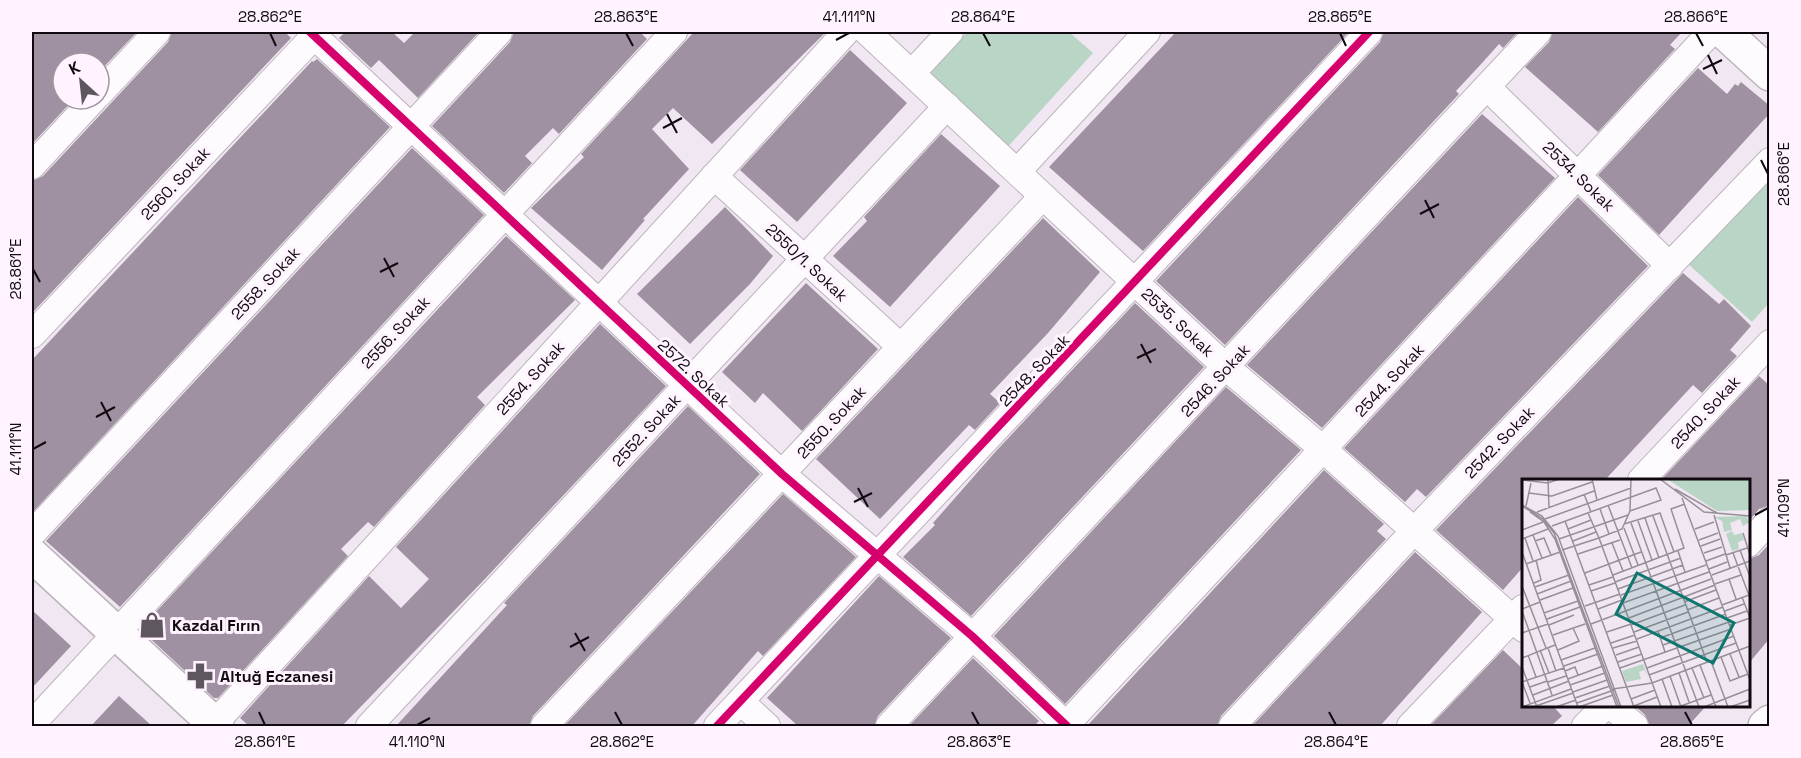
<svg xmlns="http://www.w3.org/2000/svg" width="1801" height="758" font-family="'Space Grotesk',sans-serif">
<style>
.green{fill:#b8d5c6}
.building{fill:#a091a2}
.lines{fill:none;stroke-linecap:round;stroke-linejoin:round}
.minor-casing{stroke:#bcb4bc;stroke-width:28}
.major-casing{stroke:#bcb4bc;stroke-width:36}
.minor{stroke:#fdfbfd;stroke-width:26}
.major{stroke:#fdfbfd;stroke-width:33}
.cycleway-casing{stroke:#fef3fe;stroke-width:11}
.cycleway{stroke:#d6006c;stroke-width:8}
.ticks{fill:none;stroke:#100a10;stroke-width:2}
.labels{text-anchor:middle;stroke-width:6;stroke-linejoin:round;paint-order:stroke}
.street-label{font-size:16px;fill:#100a10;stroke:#fef3fe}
.poi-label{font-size:16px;font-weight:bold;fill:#100a10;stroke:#fef3fe;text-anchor:start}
.inset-road{fill:none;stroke:#978f98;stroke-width:1.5}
.view{fill:#0f766e;fill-opacity:0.15;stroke:#0f766e;stroke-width:3}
.inset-edge{fill:none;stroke:#100a10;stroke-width:3}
.neatline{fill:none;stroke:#100a10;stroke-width:2}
.ticks-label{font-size:15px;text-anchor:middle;fill:#100a10}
</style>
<rect width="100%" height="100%" fill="#f1e7f2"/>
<path class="green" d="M967,32H1069L1093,53L1004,151L924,79Z
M1769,172V303L1752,322L1687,263Z"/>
<path class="building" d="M32,32H137L99,72V63H63V99H74L32,144Z
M172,32H285L291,38L34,311L32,308V181L43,176L168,42Z
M345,32H392L404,43L415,32H479L418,98L379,60L371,68L339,38Z
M514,32H640L647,39L559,134L553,128L525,156L532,163L504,193L432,126L510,42Z
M694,32H826L712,144L673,108L652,129L689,169L643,219L645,220L602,270L531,208L584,157L581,154Z
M1176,32H1349L1143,251L1049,167Z
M1384,32H1518L1503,48L1499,44L1483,62L1456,91L1459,94L1225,345L1156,281L1380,42Z
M1553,32H1682L1670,45L1675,49L1598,132L1525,67L1549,42Z
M850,50L907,103L797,222L740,170Z
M317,59L390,127L32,513V360L312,61L313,62Z
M1698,68L1727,94L1735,84L1738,86L1741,82L1770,106V113L1659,235L1598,175Z
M1482,114L1555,178L1322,428L1247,365Z
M941,134L1000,186L890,307L833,256L867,221L864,217Z
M412,148L484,215L120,607L46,541Z
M1578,197L1648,266L1426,497L1417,489L1405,502L1344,448Z
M725,207L773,256L750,284L690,344L637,294Z
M1043,218L1100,272L1048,333L990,394L1000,403L975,430L969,425L880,519L816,459Z
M506,236L575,300L477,397L485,405L374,527L368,522L341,549L348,556L218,698H214L140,629Z
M1683,273L1719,304L1724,299L1751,326L1730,350L1737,356L1702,393L1693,385L1605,480H1524V566L1503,590L1436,530Z
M806,283L878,349L802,431L763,393L755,403L722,372Z
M1135,303L1204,367L971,616L903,557L935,525L933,523L997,450Z
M600,324L666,386L482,582L342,726H249L240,718L369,576L401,608L429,579L396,547Z
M1759,376L1770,386V505L1759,509L1749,521V480H1661Z
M1226,387L1301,450L1065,704L994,636Z
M688,406L760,474L533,716L529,726H396L507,605L504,603Z
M1324,470L1384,524L1377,531L1386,539L1221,716L1217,726H1087Z
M783,494L856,557L763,656L758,651L692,726H564Z
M1770,543V638L1749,663V559L1759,555Z
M1415,552L1482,612L1380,726H1252Z
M879,576L951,638L878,716L874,726H798L767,698Z
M32,610L71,646L32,688Z
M1503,650L1524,670V705H1552L1562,716L1551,726H1430Z
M973,658L1039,721L1034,726H909Z
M119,696L152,726H91Z
M1634,705H1707L1688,726H1650L1645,715Z"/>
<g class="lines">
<g class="minor-casing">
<path id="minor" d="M310,32L782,474L972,636L1067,726
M867,32L1227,368L1324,450L1524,629
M912,73L950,32
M1487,87L1670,266
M99,94L157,32
M32,166L94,99
M1017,172L1147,32
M714,176L901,347
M32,335L318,32
M1641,480L1770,343
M32,534L499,32
M1748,544L1770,520
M740,701L767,726
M1611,706L1635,726
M32,724L674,32
M214,724L846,32
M369,726L947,106
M544,726L1043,196
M717,726L1369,32
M889,726L1538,32
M1065,726L1711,32
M1232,726L1414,531L1770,161
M1410,726L1523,608
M1585,726L1605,706"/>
</g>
<g class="major-casing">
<path id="major" d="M1724,32L1770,74
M32,555L217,726
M1765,726L1770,722"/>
</g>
<use href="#minor" class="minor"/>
<use href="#major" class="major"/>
<g class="cycleway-casing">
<path id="cycleway" d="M310,32L782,474L972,636L1067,726
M717,726L1369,32"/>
</g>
<use href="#cycleway" class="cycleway"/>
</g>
<path class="ticks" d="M270,33L276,46M626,33L633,46M983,33L990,46M1340,33L1346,46M1696,33L1703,46M836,40L849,33M1708,55L1717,74M1703,69L1722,60M667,114L677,133M663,128L682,118M1761,160L1768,174M1425,200L1434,218M1420,214L1439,204M384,258L394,277M33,269L40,282M380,272L398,263M1141,344L1151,363M1137,358L1156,349M101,402L111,421M96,417L115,407M33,449L46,442M858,488L868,507M854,502L872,493M1755,515L1768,508M575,633L585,651M570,647L589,637M259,712L265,725M615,712L622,725M972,712L979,725M1329,712L1336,725M1685,712L1692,725M417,725L430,718"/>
<defs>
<g id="shop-bare" transform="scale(2.07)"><path d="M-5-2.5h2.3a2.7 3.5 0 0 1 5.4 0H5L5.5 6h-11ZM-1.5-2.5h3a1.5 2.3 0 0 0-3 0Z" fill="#5f575f" stroke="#fef3fe" stroke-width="2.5" paint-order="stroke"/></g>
<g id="pharmacy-bare" transform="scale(2.07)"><path d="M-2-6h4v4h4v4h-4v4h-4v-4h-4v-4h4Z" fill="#5f575f" stroke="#fef3fe" stroke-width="2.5" paint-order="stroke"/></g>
</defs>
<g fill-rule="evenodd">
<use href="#shop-bare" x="152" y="625"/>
<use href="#pharmacy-bare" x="200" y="676"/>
</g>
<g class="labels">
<g class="street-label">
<text transform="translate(1579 176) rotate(44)" y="6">2534. Sokak</text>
<text transform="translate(175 183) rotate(-47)" y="6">2560. Sokak</text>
<text transform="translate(807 262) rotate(43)" y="6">2550/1. Sokak</text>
<text transform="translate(265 283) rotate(-47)" y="6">2558. Sokak</text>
<text transform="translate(1178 322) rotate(43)" y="6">2535. Sokak</text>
<text transform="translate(395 332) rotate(-47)" y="6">2556. Sokak</text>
<text transform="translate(1034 370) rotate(-46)" y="6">2548. Sokak</text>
<text transform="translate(694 373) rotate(43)" y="6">2572. Sokak</text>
<text transform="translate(530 378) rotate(-48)" y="6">2554. Sokak</text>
<text transform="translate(1215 380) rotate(-47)" y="6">2546. Sokak</text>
<text transform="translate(1389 380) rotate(-47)" y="6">2544. Sokak</text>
<text transform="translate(1705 412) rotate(-47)" y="6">2540. Sokak</text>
<text transform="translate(831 422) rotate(-47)" y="6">2550. Sokak</text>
<text transform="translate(646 430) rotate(-47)" y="6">2552. Sokak</text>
<text transform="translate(1499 442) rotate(-46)" y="6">2542. Sokak</text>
</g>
<g class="poi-label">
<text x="172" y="631">Kazdal Fırın</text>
<text x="220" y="682">Altuğ Eczanesi</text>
</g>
</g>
<g transform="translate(1522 479)">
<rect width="228" height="228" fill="#f1e7f2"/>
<path d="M145,0H228V31L195,32ZM224,37L228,43L221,47L218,40L208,44L210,51L202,53L200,42L192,38ZM210,52L212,56L220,54L222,61L216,63L217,70L210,72L204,55ZM121,185L126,198L122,191L117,193L119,200L104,203L100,192Z" fill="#b8d5c6"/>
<path class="inset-road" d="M26,0L27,29M70,0L75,21M138,0L182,33L228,37M0,1L26,4L37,0M153,10L195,34M7,14L30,17L70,3M62,15L69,33M160,19L228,201M0,26L20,37L36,57L99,228M86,26L110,89M0,27L21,40L32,54L97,228M4,27L9,4M78,30L87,55M8,33L22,43L33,60L95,228M15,33L72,12M66,34L77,59L100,50L108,32L109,0M192,36L208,89M131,37L185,183M123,39L137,79M23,40L109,9M43,42L112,228M116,42L130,81M109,44L177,228M102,45L138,34L152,73M30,47L134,9L139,21L108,32M102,49L116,86M46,50L69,41M173,50L192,43M0,51L21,43M221,54L228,76M11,56L20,79M3,59L11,82M0,60L26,50M37,60L106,36M177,61L196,54M13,62L22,59L29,76M51,62L74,53M90,64L101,92M179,67L198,60M40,71L77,59L139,228M218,71L228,98M156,72L163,93M0,73L56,228M182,74L200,68M211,74L228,119M56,75L98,61M204,76L225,69M184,82L203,75M4,85L38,73M187,90L205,83M63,94L119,73M91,96L162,69L149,30L163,25M190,96L228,82M207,100L214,120M93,103L159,79M12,104L19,101L14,81M193,105L219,96M67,106L91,98M0,107L24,169M13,108L47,96M96,110L161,86M69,112L93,104M15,115L49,102M99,116L184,86M220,118L228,139M18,121L51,109M162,123L194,111M101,124L187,93M200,126L227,116M63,127L98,115M0,130L18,123M76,130L100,121M165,131L197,119M0,132L30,216M203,132L222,125M22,134L56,122M107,139L193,106M205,139L225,132M25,140L58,128M69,145L189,100M27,146L52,136M109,146L163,126M208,146L228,139M136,152L143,173M85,153L109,145M112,153L166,133M0,154L26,145M31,156L63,145M138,159L204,135M115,160L201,128M89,164L113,156M141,166L207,143M26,169L34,192M91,169L115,162M18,171L27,194M36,171L57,162L51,149M208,175L217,198M6,176L14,198M94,176L117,168M199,178L208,202L226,195M0,179L33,166M39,181L73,169M189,182L206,228M96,183L120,175M178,186L194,228M42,187L76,175M0,188L15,228M98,189L209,150M125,189L212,157M170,189L182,219M43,192L53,188L56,196M157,194L167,223M127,196L214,164M148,197L159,228M46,200L81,187M140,200L150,228M0,203L42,189M0,203L8,224M26,203L44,197M48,206L83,194M8,208L25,202M91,210L130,204L228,167M51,213L85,201M11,216L47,202M53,219L88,207M109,220L133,211M55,224L92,211M112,227L135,218M159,227L189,216M0,228L49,210M11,228L51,214M34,228L54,221M57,228L91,216M182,228L228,210M208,228L228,221"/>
<path class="view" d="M115,94L212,144L191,184L94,135Z"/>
<rect width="228" height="228" class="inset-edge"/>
</g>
<rect width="1801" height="758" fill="none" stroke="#fef3fe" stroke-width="66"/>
<g transform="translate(81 81) rotate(333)"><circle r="28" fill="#fef3fe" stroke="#9f969f" stroke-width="1.5"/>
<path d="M0-4.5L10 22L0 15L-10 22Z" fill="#5f575f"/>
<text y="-9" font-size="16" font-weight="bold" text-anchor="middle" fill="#100a10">K</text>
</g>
<rect x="33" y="33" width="1735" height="692" class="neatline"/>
<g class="ticks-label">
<text x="270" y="22">28.862°E</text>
<text x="626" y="22">28.863°E</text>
<text x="849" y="22">41.111°N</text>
<text x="983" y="22">28.864°E</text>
<text x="1340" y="22">28.865°E</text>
<text x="1696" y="22">28.866°E</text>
<text transform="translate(1784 174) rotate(-90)" y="5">28.866°E</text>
<text transform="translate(16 269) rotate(-90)" y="5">28.861°E</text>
<text transform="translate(16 449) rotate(-90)" y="5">41.111°N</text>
<text transform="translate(1784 508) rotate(-90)" y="5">41.109°N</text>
<text x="265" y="747">28.861°E</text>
<text x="417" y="747">41.110°N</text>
<text x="622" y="747">28.862°E</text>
<text x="979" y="747">28.863°E</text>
<text x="1336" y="747">28.864°E</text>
<text x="1692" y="747">28.865°E</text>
</g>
</svg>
